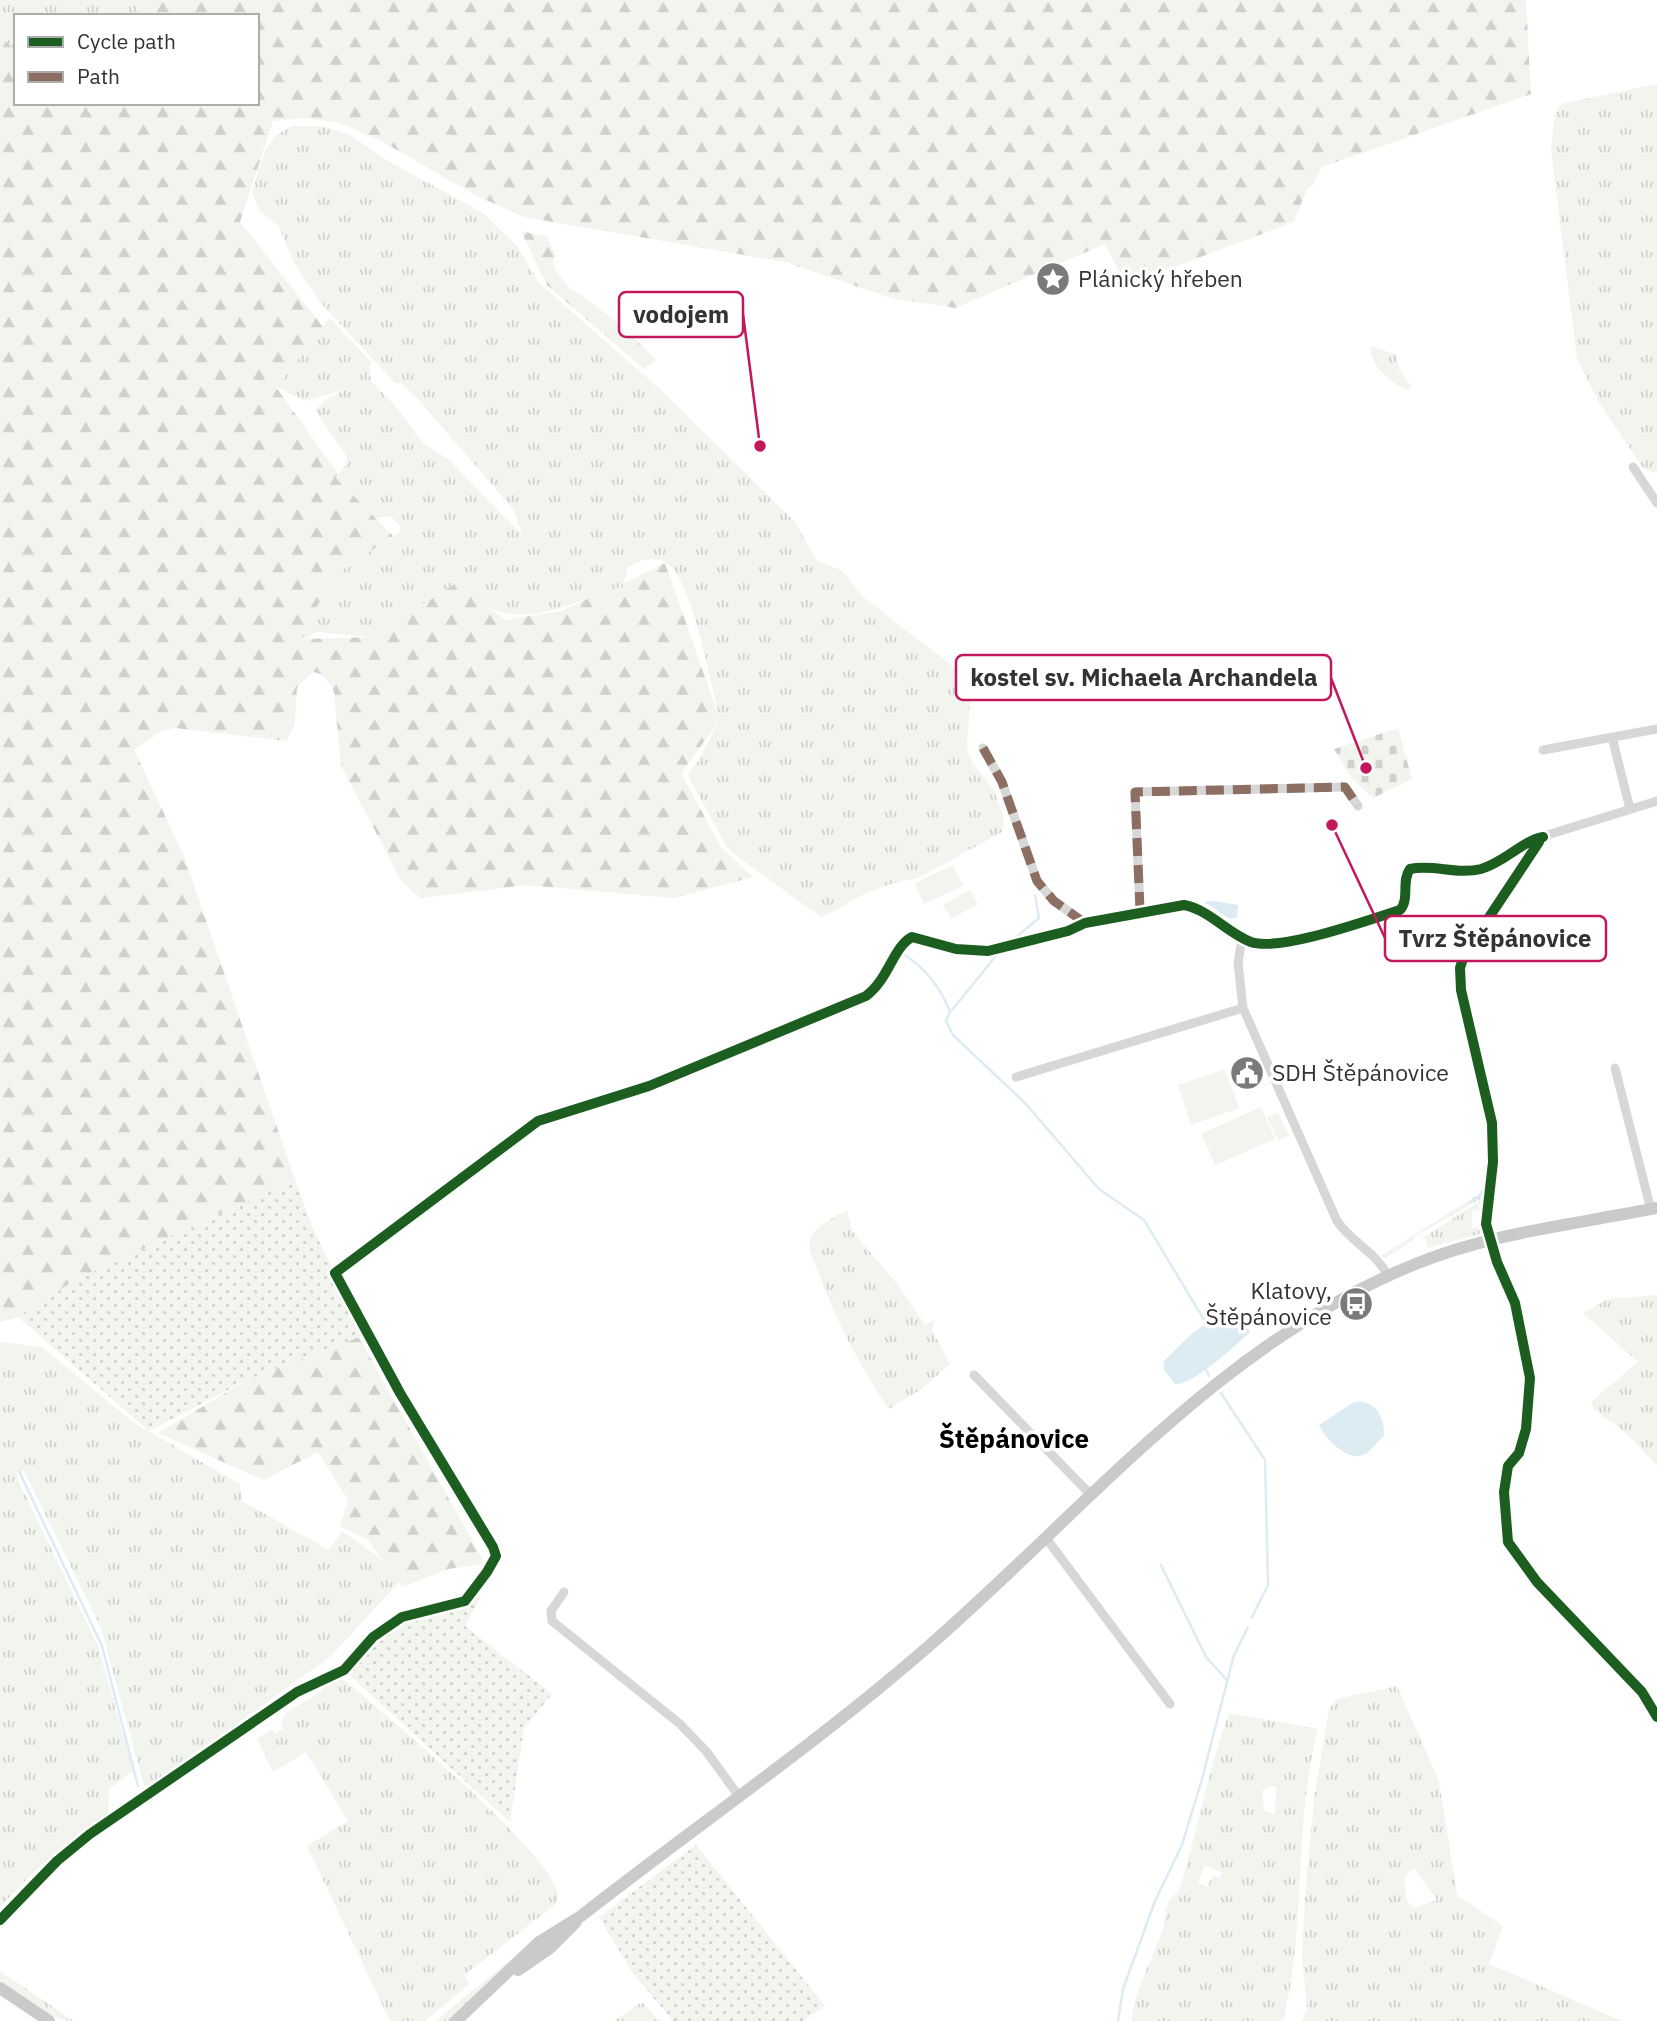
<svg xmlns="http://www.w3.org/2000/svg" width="1657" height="2021" font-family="'IBM Plex Sans',sans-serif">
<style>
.grass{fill:url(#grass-tufts);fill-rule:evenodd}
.forest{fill:url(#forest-firs)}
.cemetery{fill:url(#cemetery-stones)}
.park{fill:#f1f5ed}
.garden{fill:url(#garden-dots)}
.water{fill:#ddebf3}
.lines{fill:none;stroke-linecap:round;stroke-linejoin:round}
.stream{stroke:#ddebf3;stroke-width:2.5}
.minor{stroke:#d7d7d7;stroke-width:9}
.major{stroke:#cacaca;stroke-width:12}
.quiet{stroke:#8d6e63;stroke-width:9;stroke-dasharray:18 9;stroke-linecap:butt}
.cycleway-casing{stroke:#fff;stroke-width:15}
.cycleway{stroke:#1b5e20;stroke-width:10}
.labels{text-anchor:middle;stroke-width:7;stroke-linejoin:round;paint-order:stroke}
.poi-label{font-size:23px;fill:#333;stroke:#fff;text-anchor:start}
.quarter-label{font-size:26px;font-weight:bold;fill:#000;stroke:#fff}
.leader{fill:none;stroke:#c2185b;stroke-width:2.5}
.callout-dot{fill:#c2185b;stroke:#fff;stroke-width:2.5}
.callout{fill:#fff;stroke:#c2185b;stroke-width:2.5}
.callout-label{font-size:24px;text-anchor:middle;font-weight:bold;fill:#333}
</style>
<defs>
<pattern id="grass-tufts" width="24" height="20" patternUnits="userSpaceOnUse" patternTransform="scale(1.75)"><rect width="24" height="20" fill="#f1f5ed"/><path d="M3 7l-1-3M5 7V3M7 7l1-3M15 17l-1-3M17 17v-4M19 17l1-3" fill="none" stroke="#cfd2cc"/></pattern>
<pattern id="forest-firs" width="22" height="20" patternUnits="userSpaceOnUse" patternTransform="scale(1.75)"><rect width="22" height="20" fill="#f1f5ed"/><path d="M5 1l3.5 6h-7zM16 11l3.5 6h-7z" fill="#cfd2cc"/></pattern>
<pattern id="cemetery-stones" width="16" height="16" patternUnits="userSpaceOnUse" patternTransform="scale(1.75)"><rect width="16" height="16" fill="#f1f5ed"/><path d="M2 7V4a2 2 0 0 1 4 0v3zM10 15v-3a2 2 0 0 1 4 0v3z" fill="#cfd2cc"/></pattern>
<pattern id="garden-dots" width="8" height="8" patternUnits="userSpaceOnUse" patternTransform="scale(1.75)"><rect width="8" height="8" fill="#f1f5ed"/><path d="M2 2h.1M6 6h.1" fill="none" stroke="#cfd2cc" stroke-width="1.8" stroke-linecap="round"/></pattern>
</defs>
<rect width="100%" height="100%" fill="#fff"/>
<path class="grass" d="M0,0H131L142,16H16V53L0,33Z
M1657,84V471L1655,473L1643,468L1600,404L1577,359L1551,149L1555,114L1561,104Z
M295,126H322L350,135L388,161L483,213L517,246L539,283L661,390L795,522L817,561L841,570L863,597L954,667L960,675L970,701L967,747L971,761L994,790L1004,819L1002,832L916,879C899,880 865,892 851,901C840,908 834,913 821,917L738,857L727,847L689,778V772L698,761L720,720C713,690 691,580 669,565C656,555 640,560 628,567L623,587C584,596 527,631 488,606C477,599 468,589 459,581L372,637L317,632L304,639L299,632L301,625L342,570L399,533L401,528L391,516L373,518L336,477L346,465L347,457L315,410L327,399L347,389L305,401L276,387L330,318L372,363L369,366L371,381L396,407L422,442L449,460L522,535L514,510L416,397L401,383H395L320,302L295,265L278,225L259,210L252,191C261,164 264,134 295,126Z
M1371,346L1396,355L1399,369L1412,387L1408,390C1393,385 1367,364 1371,346Z
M1485,1190L1484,1197L1412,1238L1413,1240L1384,1259L1381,1256Z
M1480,1201L1479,1211L1472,1210V1228L1479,1227L1480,1234L1427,1248V1238L1421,1239Z
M847,1211L853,1232L897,1284L925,1325L934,1320L932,1330L950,1364L920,1390L889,1409C859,1366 836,1320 818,1271C815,1263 809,1253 809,1245C810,1229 834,1216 847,1211Z
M1657,1295V1466L1627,1434L1593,1409L1592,1401L1638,1362L1583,1313L1608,1299Z
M0,1342L42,1347L133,1422L240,1484L242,1501L329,1550L342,1531L405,1576L330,1657L153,1784L144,1786L101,1628L24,1471L17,1472L18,1480L98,1646L133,1771L109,1789L108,1813L35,1871L0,1907Z
M336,1679L344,1680C384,1713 550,1852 558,1894C559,1900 556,1903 552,1907L464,1975L469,1984L425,2021H390L307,1846L348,1821L306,1752L273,1772L257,1739L272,1729L275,1734L283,1729L281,1722L286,1713L323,1690L321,1686Z
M1397,1686L1439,1781L1457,1895L1503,1926L1489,1964L1622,2021H1302L1307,2008L1302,1958L1305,1896L1315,1792L1329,1709L1337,1699ZM1414,1868L1437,1900L1413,1908L1406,1899L1404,1878Z
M1229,1713L1318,1729C1293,1823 1307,1926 1283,2021H1132C1133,1995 1153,1957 1162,1932C1166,1919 1164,1899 1178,1893C1198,1833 1207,1772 1229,1713ZM1270,1786L1276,1787L1275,1814L1264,1811L1262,1791ZM1205,1865L1222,1872L1219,1878L1213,1876L1207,1887L1198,1883Z
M521,1951L506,1970L450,2021H436Z
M0,1971L74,2021C47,2021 22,1996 0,1981Z
M642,2002L660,2021H614Z"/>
<path class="forest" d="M131,0H1526L1531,94L1322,167L1312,186L1307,189L1294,221L1278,228L1171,268L1121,275L1105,244L955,308L891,298L785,262L524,217L477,196L383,142L337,122L301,118L273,121L240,222L323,327L276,387L338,474L336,478L393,536L342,570L299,632L304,639L372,637L459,581L505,620L561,611L602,592L623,587L624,583L665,563L720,720L681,773L721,847L753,877L674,898L526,885L420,898L402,882L341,766L334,692C329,683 325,673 313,672L297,687L295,723L286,741L175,728L161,731L134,750L184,856L295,1180L77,1279L18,1317L0,1322V33L16,53V103H257V16H142Z
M521,231L547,237L555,254L553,264L556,271L568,286L624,327L656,360L644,369L547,285Z
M359,1337L483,1560L482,1564L448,1569L402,1587L399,1583L405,1576L383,1560L368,1540L340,1526L348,1500L318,1452L263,1480L158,1433L249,1379Z"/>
<path class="cemetery" d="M1398,728L1412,779L1373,798L1352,779L1334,749Z"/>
<path class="park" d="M953,865L963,886L924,904L915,883Z
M970,890L978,904L951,919L943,905Z
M1225,1069L1239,1108L1191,1125L1178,1085Z
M1261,1107L1275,1139L1215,1165L1201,1134Z
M1278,1113L1289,1136L1278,1141L1267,1117Z"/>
<path class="garden" d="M295,1180L314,1231L335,1273L346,1279L370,1327L359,1337L249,1379L149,1431L18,1317L77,1279Z
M487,1572L478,1602L465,1626L552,1694L524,1728L510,1822L344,1670L373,1637L402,1617L465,1601Z
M696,1845L825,2006L803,2021H673L632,1972L599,1917Z"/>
<path class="water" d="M1215,901L1238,905L1237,918L1230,919L1204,902Z
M1235,1316L1245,1321L1250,1332C1238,1344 1190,1387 1175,1384L1164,1370V1361C1186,1340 1203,1317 1235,1316Z
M1354,1402C1375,1399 1385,1417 1384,1436C1377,1441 1370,1453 1363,1455C1347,1462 1324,1437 1319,1425Z"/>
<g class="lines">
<path class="stream" d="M905,955C926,969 941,988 950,1012L946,1021L953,1035L1026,1104L1099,1189L1144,1220L1206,1323
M952,1010L1000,951L1039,918L1035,895
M1469,1203L1479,1196L1485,1187
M1205,1368L1209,1376
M1221,1393L1265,1460L1268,1585L1252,1617
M19,1471L102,1646L138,1786
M1161,1565L1206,1657L1227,1680
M1118,2021L1123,1989L1155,1901L1182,1845L1202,1779L1234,1655L1248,1627"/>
<path class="minor" d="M1633,467L1657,503
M1612,737L1630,809
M983,748L1002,782L1037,881L1054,901L1085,923
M1543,750L1657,729
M1140,910L1135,792L1345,787L1358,806
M1057,934L1085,923L1184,905C1210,910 1227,933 1251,942C1280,952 1368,920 1400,910L1404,905L1407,873L1413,868L1466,872L1479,869L1505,859L1531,840L1657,801
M1242,938L1238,963L1243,1008L1337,1221C1351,1242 1377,1253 1388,1276
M1615,1068L1651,1210
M1016,1077L1243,1008
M1490,1241C1481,1206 1494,1174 1493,1139C1490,1088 1471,1039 1461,990L1460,968L1464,955L1518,870L1543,837
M974,1375L1091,1495
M1046,1538L1170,1704
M564,1592L551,1611L552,1621L680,1724L706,1751L738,1795
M0,1920L57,1861L90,1834L185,1771"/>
<path class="major" d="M518,1970L550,1948L576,1922
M0,1988L49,2021
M456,2021L539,1942L581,1916C696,1826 819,1742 930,1645C1084,1511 1219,1344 1413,1265C1490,1233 1576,1224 1657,1208"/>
<path class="quiet" d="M983,748L1002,782L1037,881L1054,901L1085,923
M1140,910L1135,792L1345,787L1358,806"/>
<g class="cycleway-casing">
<path id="cycleway" d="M1539,842L1464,955L1460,968L1461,990L1492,1123L1493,1162L1486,1224L1497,1262L1515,1303L1530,1378L1526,1429L1519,1453L1508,1466L1504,1492L1508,1542L1537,1582L1642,1692L1657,1717
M0,1920L57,1861L90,1834L297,1692L344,1670L373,1637L402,1617L465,1601L487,1572L496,1556L493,1547L400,1393L335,1273L538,1121L649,1086L866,996C889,979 893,947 912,937L956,949L988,951L1068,931L1085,923L1184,905C1210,910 1227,933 1251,942C1280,952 1368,920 1400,910C1410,899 1401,881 1410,869C1433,864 1457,875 1481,869C1505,862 1522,841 1543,837"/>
</g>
<use href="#cycleway" class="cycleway"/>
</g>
<defs>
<g id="sight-disc" transform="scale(1.75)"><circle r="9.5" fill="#7a7a7a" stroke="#fff"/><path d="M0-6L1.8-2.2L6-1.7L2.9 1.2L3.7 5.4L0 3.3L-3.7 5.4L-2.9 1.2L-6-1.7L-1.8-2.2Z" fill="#fff"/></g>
<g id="civic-disc" transform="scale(1.75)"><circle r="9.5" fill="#7a7a7a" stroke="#fff"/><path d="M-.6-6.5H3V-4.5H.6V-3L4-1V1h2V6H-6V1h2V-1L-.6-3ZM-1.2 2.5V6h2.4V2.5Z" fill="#fff"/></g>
<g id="bus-disc" transform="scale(1.75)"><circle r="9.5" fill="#7a7a7a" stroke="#fff"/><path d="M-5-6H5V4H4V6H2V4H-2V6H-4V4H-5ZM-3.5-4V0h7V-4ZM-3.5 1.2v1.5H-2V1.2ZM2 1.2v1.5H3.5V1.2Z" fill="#fff"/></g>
</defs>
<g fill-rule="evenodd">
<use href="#sight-disc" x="1053" y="279"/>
<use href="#civic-disc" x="1247" y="1073"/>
<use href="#bus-disc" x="1356" y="1304"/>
</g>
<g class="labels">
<g class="poi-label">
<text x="1078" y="287">Plánický hřeben</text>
<text x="1272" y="1081">SDH Štěpánovice</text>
<text x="1332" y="1299" text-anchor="end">Klatovy,<tspan x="1332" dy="26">Štěpánovice</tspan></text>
</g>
<g class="quarter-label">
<text x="1014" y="1448">Štěpánovice</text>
</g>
</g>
<path class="leader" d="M760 446L743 314M1366 768L1331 678M1332 825L1385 938"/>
<g class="callout-dot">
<circle cx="760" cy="446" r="7"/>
<circle cx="1366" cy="768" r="7"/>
<circle cx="1332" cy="825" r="7"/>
</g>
<g class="callout">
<rect x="619" y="292" width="124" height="45" rx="7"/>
<rect x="956" y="655" width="375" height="45" rx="7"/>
<rect x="1385" y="916" width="221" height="45" rx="7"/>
</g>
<g class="callout-label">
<text x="681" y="323">vodojem</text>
<text x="1144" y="686">kostel sv. Michaela Archandela</text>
<text x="1495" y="947">Tvrz Štěpánovice</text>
</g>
<rect x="14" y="14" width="245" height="91" fill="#ffffff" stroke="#adadad" stroke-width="2"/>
<rect x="28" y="37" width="35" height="10" fill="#1b5e20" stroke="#adadad" stroke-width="2"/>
<text x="77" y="49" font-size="21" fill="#333333">Cycle path</text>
<rect x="28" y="72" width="35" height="10" fill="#8d6e63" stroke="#adadad" stroke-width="2"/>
<text x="77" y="84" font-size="21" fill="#333333">Path</text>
</svg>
